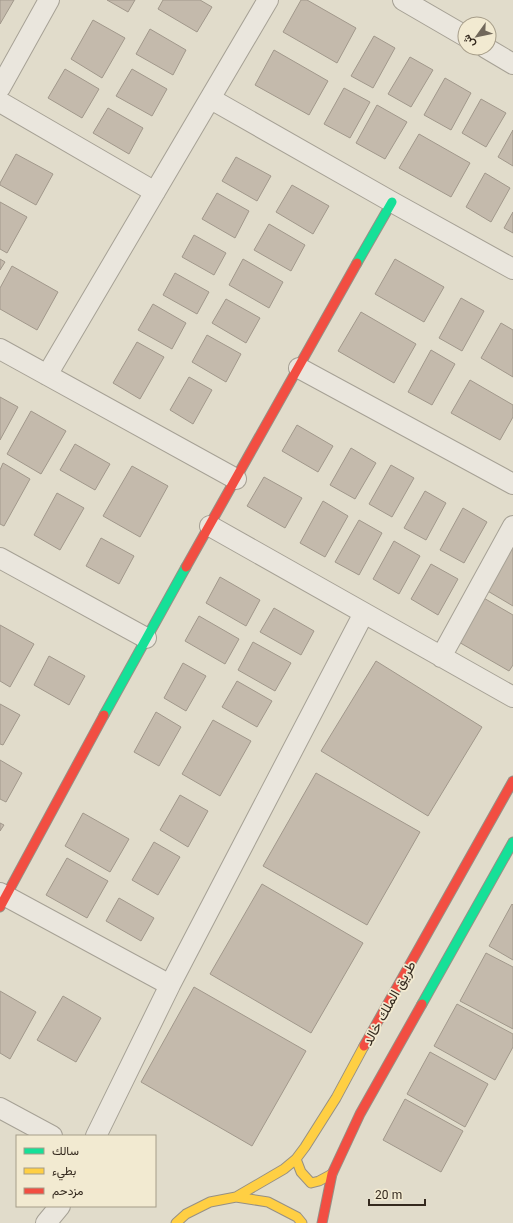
<svg xmlns="http://www.w3.org/2000/svg" width="513" height="1223" font-family="Georgia,Vazirmatn,serif">
<style>
.building{fill:#c4baac;stroke:#a1988b}
.lines{fill:none;stroke-linecap:round;stroke-linejoin:round}
.street-casing{stroke:#a6a195;stroke-width:22}
.fast-casing{stroke:#969085;stroke-width:11}
.slow-casing{stroke:#969085;stroke-width:11}
.jam-casing{stroke:#969085;stroke-width:11}
.street{stroke:#eae6dd;stroke-width:20}
.fast{stroke:#16e098;stroke-width:9}
.slow{stroke:#ffcf43;stroke-width:9}
.jam{stroke:#f24e42;stroke-width:9}
.labels{text-anchor:middle;stroke-width:3.5;stroke-linejoin:round;paint-order:stroke}
.street-label{font-size:14px;fill:#34291e;stroke:#f2ead1}
</style>
<rect width="100%" height="100%" fill="#e1dccb"/>
<path class="building" d="M0,0H14L0,24Z
M107,0H135L128,12Z
M163,0H200L212,7L197,32L158,9Z
M301,0H307L356,28L337,63L283,32Z
M93,20L125,38L102,78L71,59Z
M150,29L186,50L173,75L136,54Z
M374,36L395,48L373,88L351,76Z
M274,50L328,81L309,115L255,85Z
M410,57L433,70L411,107L388,94Z
M65,69L99,89L82,118L48,98Z
M132,69L167,89L152,116L116,96Z
M445,78L471,93L451,130L424,115Z
M344,88L370,102L350,138L324,124Z
M481,99L506,113L486,147L462,133Z
M377,105L407,122L385,159L356,143Z
M108,108L143,128L129,154L93,133Z
M513,130V166L498,157Z
M419,134L470,163L451,197L399,168Z
M16,154L53,174L36,205L0,185V183Z
M236,157L271,176L257,201L222,181Z
M485,173L510,188L491,222L466,207Z
M292,185L329,206L313,234L276,212Z
M217,193L249,211L235,238L202,219Z
M0,202L27,217L7,253L0,249Z
M513,212V233L504,228Z
M269,224L305,245L291,271L254,250Z
M194,235L226,253L214,275L182,257Z
M0,259L5,262L0,270Z
M243,259L283,282L269,308L229,285Z
M395,259L444,287L424,322L375,294Z
M12,266L58,292L37,330L0,309V288Z
M175,273L209,292L197,314L163,295Z
M461,298L484,311L462,351L439,338Z
M226,299L260,318L246,343L212,323Z
M153,304L186,323L172,349L138,330Z
M361,312L416,344L394,383L338,351Z
M501,323L513,330V377L481,358Z
M207,335L241,354L226,382L192,362Z
M137,342L164,357L140,399L113,383Z
M431,350L455,364L432,405L408,392Z
M189,377L212,390L193,424L170,410Z
M470,380L513,405V417L500,440L451,413Z
M0,397L18,407L0,440Z
M31,411L66,431L41,474L7,454Z
M297,425L333,446L318,472L282,451Z
M75,444L110,464L95,490L60,470Z
M351,448L376,463L355,499L330,485Z
M3,463L30,479L4,526L0,524V470Z
M391,465L414,478L392,517L369,504Z
M132,466L168,486L140,537L103,516Z
M264,477L302,498L285,528L247,506Z
M425,491L446,503L426,540L404,528Z
M57,493L84,508L60,550L34,535Z
M323,501L348,516L325,557L300,543Z
M463,508L487,522L464,563L440,550Z
M359,520L382,533L359,575L335,562Z
M101,538L134,556L119,584L86,566Z
M394,541L420,556L399,594L373,579Z
M510,547L513,548V606L486,590Z
M431,564L458,579L438,615L411,599Z
M220,577L260,600L246,626L206,603Z
M482,597L513,615V665L509,671L457,641Z
M274,608L314,631L301,655L260,632Z
M199,616L239,639L225,664L185,641Z
M0,625L34,644L10,687L0,681Z
M253,642L291,663L275,691L238,670Z
M49,656L85,676L69,705L34,685Z
M376,661L482,727L428,816L321,751Z
M183,663L206,676L186,711L164,698Z
M237,681L272,701L257,727L222,707Z
M0,704L20,715L3,745L0,744Z
M156,712L181,727L159,766L134,752Z
M213,720L251,741L220,796L182,774Z
M0,760L22,773L6,802L0,799Z
M316,773L420,832L367,925L263,866Z
M180,795L208,811L188,847L160,830Z
M83,813L129,839L110,872L65,846Z
M0,823L4,825L0,831Z
M154,842L180,857L158,895L132,880Z
M67,858L108,881L87,918L46,895Z
M262,884L363,943L311,1033L210,974Z
M119,898L154,918L141,941L106,921Z
M512,904L513,905V960L489,946Z
M486,953L513,967V1029L460,1001Z
M194,987L306,1051L252,1146L141,1082Z
M0,991L36,1012L10,1059L0,1053Z
M63,996L101,1018L76,1062L37,1040Z
M457,1004L513,1034V1047L495,1080L434,1046Z
M430,1052L488,1084L465,1127L407,1094Z
M405,1099L463,1131L441,1172L383,1140Z"/>
<g class="lines">
<g class="street-casing">
<path id="street" d="M403,0L465,36
M486,48L513,64
M0,88L49,0
M211,99L392,202L513,269
M0,102L155,192
M0,349L236,479
M299,368L513,484
M47,375L268,0
M210,526L513,697
M0,558L146,638
M441,657L513,526
M0,893L170,985
M0,1108L52,1136
M96,1136L170,985L364,613
M46,1223L60,1206"/>
</g>
<g class="fast-casing">
<path id="fast" d="M357,263L392,202
M104,715L186,567
M422,1004L513,842"/>
</g>
<g class="slow-casing">
<path id="slow" d="M296,1159L301,1172L311,1183L319,1181L332,1174
M236,1197L284,1169L296,1159L305,1147L336,1098L364,1046
M176,1223L186,1214L210,1202L236,1197L268,1202L297,1217L302,1223"/>
</g>
<g class="jam-casing">
<path id="jam" d="M186,567L357,263
M0,907L104,715
M364,1046L513,781
M322,1223L332,1174L360,1114L422,1004"/>
</g>
<use href="#street" class="street"/>
<use href="#fast" class="fast"/>
<use href="#slow" class="slow"/>
<use href="#jam" class="jam"/>
</g>
<g class="labels">
<g class="street-label">
<text transform="translate(389 1003) rotate(-61)" y="5">طريق الملك خالد</text>
</g>
</g>
<rect x="16" y="1135" width="140" height="72" fill="#f2ead1" stroke="#a69d89"/>
<rect x="24" y="1148" width="20" height="6" fill="#16e098" stroke="#a69d89"/>
<text x="52" y="1155" font-size="12" fill="#34291e">سالك</text>
<rect x="24" y="1168" width="20" height="6" fill="#ffcf43" stroke="#a69d89"/>
<text x="52" y="1175" font-size="12" fill="#34291e">بطيء</text>
<rect x="24" y="1188" width="20" height="6" fill="#f24e42" stroke="#a69d89"/>
<text x="52" y="1195" font-size="12" fill="#34291e">مزدحم</text>
<g transform="translate(477 36) rotate(237)"><circle r="19" fill="#f2ead1" stroke="#a69d89"/>
<path d="M0-3L7 15L0 10L-7 15Z" fill="#71685b"/>
<text y="-6" font-size="11" font-weight="bold" text-anchor="middle" fill="#34291e">ش</text>
</g>
<path d="M369 1199v6h56v-6" fill="none" stroke="#34291e" stroke-width="2"/>
<text x="375" y="1199" font-size="12" fill="#34291e" stroke="#f2ead1" stroke-width="3" paint-order="stroke">20 m</text>
</svg>
